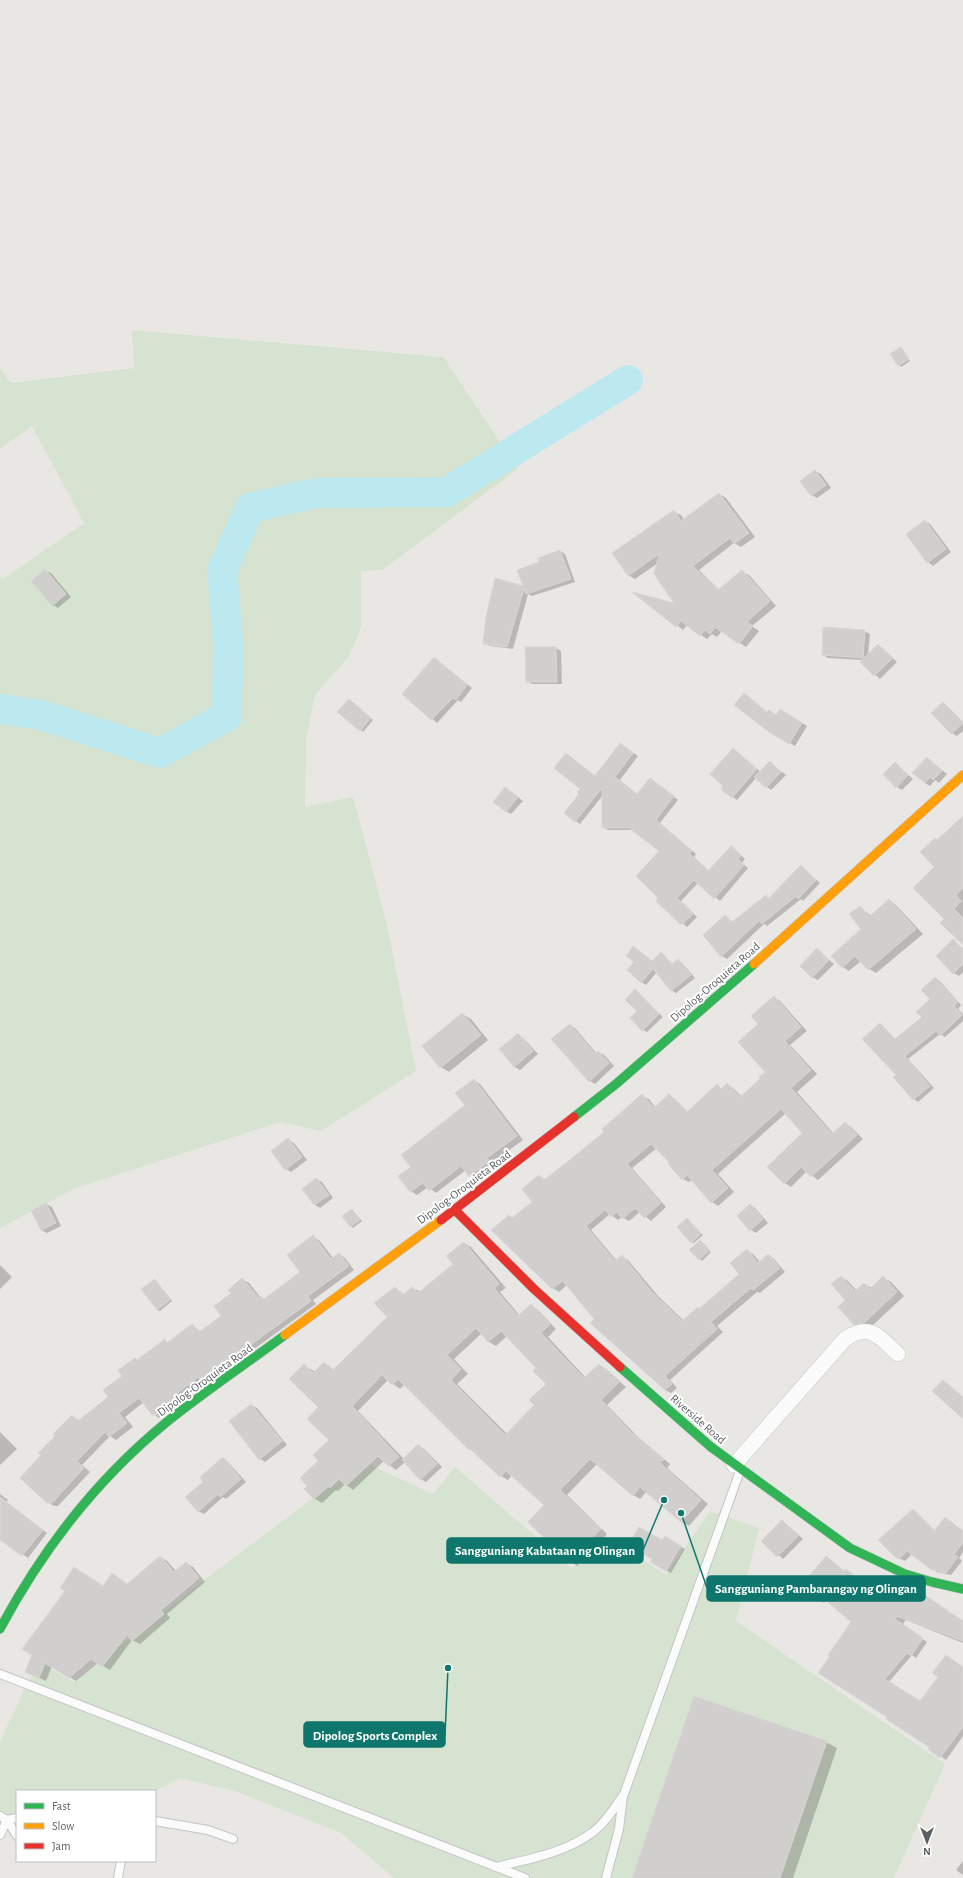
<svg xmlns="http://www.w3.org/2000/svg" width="963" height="1878" font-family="'Alegreya Sans',sans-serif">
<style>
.green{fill:#d7e3d1}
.shadow{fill:#0003;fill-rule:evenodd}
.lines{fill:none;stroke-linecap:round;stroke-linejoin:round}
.river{stroke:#bce8f0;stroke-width:30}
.building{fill:#d1cfcd;stroke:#d8d6d4;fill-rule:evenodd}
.lane-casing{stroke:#c3c4c4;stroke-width:10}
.street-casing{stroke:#c3c4c4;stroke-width:16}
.fast-casing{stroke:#c3c4c3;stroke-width:10}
.slow-casing{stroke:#c3c4c3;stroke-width:10}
.jam-casing{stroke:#c3c4c3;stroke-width:10}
.lane{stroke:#fcfbfb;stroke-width:8}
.street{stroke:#fcfbfb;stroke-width:15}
.fast{stroke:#30b455;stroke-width:9}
.slow{stroke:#ff9f0a;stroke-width:9}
.jam{stroke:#e5322d;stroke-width:9}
.labels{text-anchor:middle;stroke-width:4;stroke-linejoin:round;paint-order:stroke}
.street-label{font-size:12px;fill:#5a5f61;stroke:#fff}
.leader{fill:none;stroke:#0f766e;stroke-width:1.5}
.callout-dot{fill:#0f766e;stroke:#fff;stroke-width:1.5}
.callout{fill:#0f766e;stroke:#0f766e;stroke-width:1.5}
.callout-label{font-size:13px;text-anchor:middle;font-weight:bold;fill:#fff}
</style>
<rect width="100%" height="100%" fill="#e9e7e4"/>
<path class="green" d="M132,330L443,357L518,469L382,570L361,571V628L349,656L315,695L306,738L305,807L353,797L387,925L416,1071L321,1131L280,1122L76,1188L0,1228V577L3,579L84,523L32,426L0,449V368L11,383L134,368Z
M362,1461L433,1494L455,1467L572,1568L605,1535L666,1575L710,1511L759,1528L736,1621L945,1764L894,1878H394L341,1833L235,1791L180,1778L155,1791H17V1813L0,1817V1742L27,1684L33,1675L38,1661L74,1682L207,1578Z"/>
<path class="shadow" d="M901,348L910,361L901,367L892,354Z
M815,471L821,474L831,488L817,498L812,495Z
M719,494L726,498L755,537L741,547L734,543L699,570L719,590L742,572L749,575L776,606L752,626L759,631L746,647L722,631L717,637L712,634L707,639L687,625L683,630L637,594L676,605L658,563L635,579L628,575L674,512L681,515L684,520Z
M925,521L930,524L951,552L933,566L928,562Z
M560,551L565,554L575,582L532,596L528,594L513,649L490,646L484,643L525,588L540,563Z
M45,570L51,573L71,597L58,608L53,605Z
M864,631L870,634L868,654L878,645L897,662L880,679L861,662L862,660L828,658L823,655Z
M556,648L561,651L562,684H532L527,681Z
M434,658L472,688L461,702L458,700L437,723L404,694Z
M351,701L373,720L363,732L339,711Z
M943,704L948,707L963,722V731L957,736L952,733L933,713Z
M780,710L807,726L795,746L770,731L768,713L777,716Z
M620,744L638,756L620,780L638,795L655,782L678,800L660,823L696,854L694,857L709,871L731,847L745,859L742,863L748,868L720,901L698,883L681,901L697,917L687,927L657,900L660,898L661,851L634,830H608L603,827V795L580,824L565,813Z
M733,749L761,772L770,763L786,775L771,790L756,778L737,800L722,789Z
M927,758L947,774L939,783L935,780L930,786L925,783Z
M895,763L913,779L902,790L897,787Z
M506,788L523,801L511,814L506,811Z
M963,827V943L945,919L935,867L938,841Z
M801,866L820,883L803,901L801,899L767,926L764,924L727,959L722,956L725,916L733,922L766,896L770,899Z
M889,900L895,904L923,934L876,973L869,969L861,961L849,971L843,967L863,929L860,907L871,916Z
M953,941L963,949V972L959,976L954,973Z
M634,947L652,961L661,954L673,964L678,960L682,963L695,978L676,993L671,990L657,972L646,985L641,982L635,962Z
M817,950L834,964L818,980L812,977Z
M935,978L940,981L961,1005L958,1009L963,1014V1021L945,1037L940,1034L908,1059L934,1088L918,1102L914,1099L897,1075L880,1025L896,1040L923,1017L931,999Z
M635,991L663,1017L647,1032L643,1030Z
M774,997L780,1001L807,1031L790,1045L817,1074L797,1092L833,1133L845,1123L851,1127L863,1139L818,1180L807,1171L791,1187L785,1183L804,1133L786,1113L718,1174L734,1192L718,1206L712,1202L692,1180L689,1182L683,1179L671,1162L657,1148L632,1168L666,1207L651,1221L640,1212L629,1221L622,1217L618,1220L610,1214L591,1230L617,1261L622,1257L628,1260L658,1296L684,1321L698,1308L700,1310L740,1274L747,1251L753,1254L760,1262L768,1255L774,1259L785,1272L760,1293L757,1292L717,1326L723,1332L670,1380L677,1388L671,1393L665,1390L596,1319L567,1285L559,1292L553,1288L493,1230L510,1216L514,1218L534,1202L540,1176L546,1180L605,1132L642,1096L649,1099L656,1108L669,1095L675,1099L688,1112L717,1086L722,1089L727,1084L733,1088L742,1097L762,1079L766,1072L759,1024Z
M462,1014L471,1019L488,1040L449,1072L441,1067Z
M570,1025L575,1028L597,1054L599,1052L604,1055L614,1066L595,1084L590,1081Z
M518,1035L523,1038L538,1054L520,1070L515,1067L500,1050Z
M474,1080L480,1084L523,1140L493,1162L495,1164L476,1179L466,1170L436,1193L428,1187L417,1195L411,1191L400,1177L412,1167L466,1106Z
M288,1140L294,1143L307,1160L291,1172L286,1169L273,1151Z
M316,1179L322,1182L333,1198L320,1208L315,1205L303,1189Z
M46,1204L52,1207L61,1226L47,1233L41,1230Z
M750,1205L755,1208L768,1223L756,1233L751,1230Z
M352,1210L362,1221L353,1228L351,1226Z
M687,1219L703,1235L694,1243L692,1242Z
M313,1237L319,1240L333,1258L339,1254L345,1258L354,1270L313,1300L316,1304L159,1418L153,1414L144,1402L125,1417L133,1427L116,1440L110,1436L82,1465L90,1472L58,1506H54L47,1502L42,1455L72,1416L80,1421L110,1397L135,1359L139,1361L165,1341L169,1343L192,1325L201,1332L222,1316L233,1293L242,1279L249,1283L261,1298L265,1299L301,1273Z
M700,1241L711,1252L702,1261L699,1259Z
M464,1243L471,1247L506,1288L500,1292L520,1316L531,1306L538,1310L556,1329L548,1337L586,1378L599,1365L606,1369L626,1387L607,1405L637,1436L670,1464L667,1468L708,1504L689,1526L682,1522L647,1491L640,1499L633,1495L597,1464L567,1495L607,1534L577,1566L570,1561L546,1505L512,1475L508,1480L501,1476L477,1454L470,1449L405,1384L400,1389L388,1380L358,1411L404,1459L419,1446L424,1449L442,1467L426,1482L421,1479L405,1462L396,1470L384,1461L353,1490L345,1484L338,1491L336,1490L322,1503L315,1499L306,1489L330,1440L304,1365L315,1372L324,1363L334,1370L388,1317L395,1288L405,1295L413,1288L420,1292L454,1264ZM482,1333L489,1342L496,1346L507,1336L537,1368L547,1384L535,1405L507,1434L457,1384L468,1374L454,1359Z
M0,1265L12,1277L0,1289Z
M841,1277L848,1281L857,1291L864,1284L872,1288L883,1278L891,1282L904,1296L871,1327L862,1328L854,1324Z
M155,1280L172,1301L160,1311L157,1310Z
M251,1405L257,1408L287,1445L265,1462L260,1459Z
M0,1432L17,1449L0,1465Z
M223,1459L228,1462L246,1482L226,1499L223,1497L204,1514L198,1511L205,1482Z
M0,1494L8,1500L6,1502L47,1533L28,1558L0,1539Z
M913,1511L918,1514L935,1531L950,1521L963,1531V1552L959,1558L962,1561L951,1575L937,1572L912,1554L905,1561L894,1556Z
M783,1521L803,1539L783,1559L763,1541Z
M665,1538L685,1549L671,1573L651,1562Z
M160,1557L167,1561L176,1571L186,1563L193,1567L205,1582L167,1614L170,1618L140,1644L132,1640L110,1670L98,1663L76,1681L52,1666L46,1681L27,1672L103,1587L128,1584Z
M831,1560L845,1572L846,1570L851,1573L881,1602L963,1622V1643L906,1620L903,1624L927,1642L916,1658L912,1655L889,1682L921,1702L963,1667V1736L946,1760L889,1717L852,1622L826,1600L824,1603L819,1600Z
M826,1742L837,1748L793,1878H633Z
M963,1861V1875L956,1870Z"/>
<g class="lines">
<path class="river" d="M0,709L41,715L160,753L227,716L228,644L222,570L250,508L316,493L447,492L628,380"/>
</g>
<path class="building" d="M901,347L909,359L898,366L890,354Z
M815,470L826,485L811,496L800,481Z
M719,493L749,533L734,544L730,538L693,566L718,590L742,570L770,601L747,622L753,626L739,644L715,627L710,634L705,630L700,636L681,621L676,627L632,592L674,603L654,574L659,554L628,576L612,553L674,510L681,521Z
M925,520L946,549L927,563L906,534Z
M560,550L571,579L526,594L524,589L507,647L483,644L486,617L495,578L523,586L517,570L539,562L538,558Z
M45,569L66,594L52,606L31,581Z
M823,627L865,630L863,658L822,655Z
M878,644L893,658L874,676L860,662Z
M525,647H556L557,682H526Z
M434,657L467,685L456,700L453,698L431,720L402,694Z
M744,693L767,712L769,710L776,715L780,709L802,723L789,744L769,732L734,705Z
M349,699L371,718L360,731L337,712Z
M943,702L963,723L951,734L931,713Z
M620,743L633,753L615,777L637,794L650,778L674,796L656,820L692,851L689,853L708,871L731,846L741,855L738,859L744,865L714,899L694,880L677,898L693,914L681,925L656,901L658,898L636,876L659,851L629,828H602V788L575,822L564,813L579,794L577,792L580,789L554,768L566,753L595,776Z
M733,748L757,769L732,798L721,789L723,786L710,774Z
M927,757L942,771L933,780L930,777L925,783L912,773Z
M770,761L781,772L766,788L754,777Z
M895,762L908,775L896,788L883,774Z
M505,787L518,797L506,812L493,802Z
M963,816V888L956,895L961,901L954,909L963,918V945L940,923L944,919L913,888L934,867L920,852L935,838L937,840Z
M801,865L816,880L798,899L796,896L762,924L759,921L721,957L703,935L725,915L732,922L766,895L768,899Z
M889,899L916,929L868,970L855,956L842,968L831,956L861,929L849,914L860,906L869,917Z
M953,939L963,950V964L953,974L936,956Z
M633,946L652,961L661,952L672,964L678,959L691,975L671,991L653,969L641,983L627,970L634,962L626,956Z
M817,948L829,960L812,978L800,966Z
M935,977L958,1002L954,1006L962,1015L940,1036L936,1031L905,1056L930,1086L913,1100L893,1077L896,1075L862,1039L880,1023L895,1039L922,1017L916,1012L930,999L921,990Z
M635,989L659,1014L642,1031L630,1018L637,1011L625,1000Z
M774,996L801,1027L785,1041L811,1070L791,1088L832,1134L845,1122L857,1135L811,1177L801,1167L784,1184L767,1167L802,1133L781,1109L712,1170L728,1188L711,1203L687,1175L682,1180L668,1164L669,1162L651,1144L627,1164L661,1203L644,1218L635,1208L622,1219L617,1212L611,1217L605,1210L586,1226L615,1261L622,1255L652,1292L682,1321L698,1307L699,1309L739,1274L730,1263L747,1249L758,1263L768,1254L780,1268L753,1290L751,1288L711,1322L717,1329L665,1376L672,1384L665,1390L590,1323L594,1319L567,1286L562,1281L552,1289L491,1230L509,1215L512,1218L532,1202L522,1189L539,1175L544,1180L566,1163L604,1132L602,1129L642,1094L654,1108L669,1094L687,1112L717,1084L721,1089L727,1083L740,1097L760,1079L759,1077L765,1072L738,1042L758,1024L751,1016Z
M462,1013L481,1035L440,1068L422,1046Z
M570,1024L595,1054L598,1051L609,1063L589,1082L551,1039Z
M518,1033L533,1051L514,1067L499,1049Z
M474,1079L517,1136L487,1158L490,1161L469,1176L461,1166L429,1191L423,1183L410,1192L398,1176L411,1167L401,1155L465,1105L455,1093Z
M288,1138L302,1157L285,1170L271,1151Z
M316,1178L329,1195L314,1205L302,1189Z
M46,1203L56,1223L41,1230L31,1211Z
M750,1204L763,1219L750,1231L737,1216Z
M352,1209L360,1220L350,1227L342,1216Z
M687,1218L701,1234L691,1243L677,1227Z
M313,1235L331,1259L339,1253L349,1266L308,1296L311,1301L201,1381L198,1377L174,1396L177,1399L156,1415H152L139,1398L119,1413L127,1423L109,1437L105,1432L77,1461L84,1468L52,1503H47L20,1478L41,1455L38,1453L55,1436L53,1434L72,1415L78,1421L108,1397L103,1390L122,1376L118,1370L135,1358L137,1360L165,1339L167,1343L192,1324L199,1332L221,1316L214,1306L231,1293L228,1290L242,1278L259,1298L261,1296L264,1299L300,1272L287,1255Z
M700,1240L710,1250L699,1260L689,1250Z
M464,1242L499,1284L494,1288L518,1316L531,1304L550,1324L541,1333L584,1378L599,1364L619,1382L601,1400L630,1431L664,1459L660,1463L701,1500L681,1522L640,1487L633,1496L590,1459L560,1490L601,1529L569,1562L528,1522L544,1505L506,1471L500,1477L470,1449L469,1450L398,1379L392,1385L382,1375L352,1406L399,1457L388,1466L378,1456L346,1486L339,1479L330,1488L329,1486L314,1499L304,1489L307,1486L300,1478L318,1461L313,1455L329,1440L307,1419L318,1407L289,1379L304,1364L313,1373L324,1362L333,1370L387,1317L374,1303L395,1287L403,1295L412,1287L418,1293L453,1264L446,1256ZM476,1328L488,1342L501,1331L536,1368L533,1371L546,1384L529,1400L534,1405L505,1435L451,1380L461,1369L447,1355Z
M841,1276L855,1291L864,1283L870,1289L883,1276L897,1292L864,1323L854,1325L838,1307L845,1300L831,1284Z
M155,1279L170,1300L157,1310L141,1289Z
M943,1380L963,1397V1419L932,1391Z
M251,1404L282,1441L259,1460L229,1421Z
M418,1444L437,1464L420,1480L402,1460Z
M223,1457L241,1479L220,1497L218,1494L198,1512L185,1497L203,1482L200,1477Z
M0,1497L43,1530L22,1556L0,1540Z
M913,1509L934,1531L945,1517L963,1531V1543L954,1554L958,1557L946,1573L930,1569L907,1551L899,1559L894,1556L878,1540Z
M782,1520L798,1536L777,1557L761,1541Z
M639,1527L662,1540L665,1536L681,1546L666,1571L650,1562L652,1559L628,1545Z
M160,1556L174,1572L186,1562L199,1578L161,1610L164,1614L132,1641L127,1635L102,1667L91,1659L69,1678L45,1663L39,1678L25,1672L32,1655L22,1649L65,1591L60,1588L74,1567L103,1586L112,1573L127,1584Z
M826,1556L844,1571L846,1569L859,1580L857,1582L880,1602L886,1594L889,1596L898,1584L919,1591L963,1621V1641L897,1616L895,1619L923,1638L911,1656L907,1653L885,1679L920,1701L938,1677L932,1673L946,1655L963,1667V1727L940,1758L928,1749L929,1747L886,1719L887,1717L818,1673L830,1656L828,1655L851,1622L822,1597L818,1601L801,1586Z
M694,1696L827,1741L780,1878H632Z"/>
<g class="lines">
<g class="lane-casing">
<path id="lane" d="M0,1674L525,1878
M0,1816L7,1820L0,1835
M17,1818L7,1820L17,1836
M155,1821L208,1830L233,1839
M496,1867C529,1859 565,1853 593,1832C606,1822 615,1807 624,1794L740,1471
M118,1878L121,1861
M606,1878L619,1829L623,1796"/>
</g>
<g class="street-casing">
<path id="street" d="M734,1465L845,1339C870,1322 879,1337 898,1354"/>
</g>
<g class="fast-casing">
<path id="fast" d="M574,1117L616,1084L754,964
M620,1367L711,1447L850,1548L905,1574L932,1582L963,1589
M0,1629C42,1550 98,1478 168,1421C205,1391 246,1364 285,1335"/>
</g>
<g class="slow-casing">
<path id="slow" d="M754,964L963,775
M285,1335L441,1220"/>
</g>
<g class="jam-casing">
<path id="jam" d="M455,1210L534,1289L620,1367
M441,1220L574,1117"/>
</g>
<use href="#lane" class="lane"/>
<use href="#street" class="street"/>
<use href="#fast" class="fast"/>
<use href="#slow" class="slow"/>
<use href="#jam" class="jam"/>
</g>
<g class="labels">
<g class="street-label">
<text transform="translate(715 982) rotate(-41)" y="4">Dipolog-Oroquieta Road</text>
<text transform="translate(464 1187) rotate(-37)" y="4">Dipolog-Oroquieta Road</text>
<text transform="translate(205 1380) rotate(-36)" y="4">Dipolog-Oroquieta Road</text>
<text transform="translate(698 1419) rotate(41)" y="4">Riverside Road</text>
</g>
</g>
<path class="leader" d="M664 1500L643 1550M681 1513L707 1588M448 1668L445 1735"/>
<g class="callout-dot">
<circle cx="664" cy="1500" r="4"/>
<circle cx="681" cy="1513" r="4"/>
<circle cx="448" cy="1668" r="4"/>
</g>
<g class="callout">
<rect x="447" y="1538" width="196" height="25" rx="4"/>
<rect x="707" y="1576" width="218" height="25" rx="4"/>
<rect x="304" y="1722" width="141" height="25" rx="4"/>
</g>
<g class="callout-label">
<text x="545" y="1555">Sangguniang Kabataan ng Olingan</text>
<text x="816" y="1593">Sangguniang Pambarangay ng Olingan</text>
<text x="375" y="1740">Dipolog Sports Complex</text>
</g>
<rect x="16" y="1790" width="140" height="72" fill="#ffffff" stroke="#bdbfc0"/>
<rect x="24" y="1803" width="20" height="6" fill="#30b455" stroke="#bdbfc0"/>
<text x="52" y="1810" font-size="12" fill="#5a5f61">Fast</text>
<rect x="24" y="1823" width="20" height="6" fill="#ff9f0a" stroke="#bdbfc0"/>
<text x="52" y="1830" font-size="12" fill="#5a5f61">Slow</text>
<rect x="24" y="1843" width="20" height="6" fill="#e5322d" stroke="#bdbfc0"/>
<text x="52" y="1850" font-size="12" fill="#5a5f61">Jam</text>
<g transform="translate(927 1842) rotate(180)" stroke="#ffffff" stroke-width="3" paint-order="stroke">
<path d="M0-3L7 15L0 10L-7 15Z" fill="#5a5f61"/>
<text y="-6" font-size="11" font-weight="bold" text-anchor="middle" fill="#5a5f61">N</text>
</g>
</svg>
